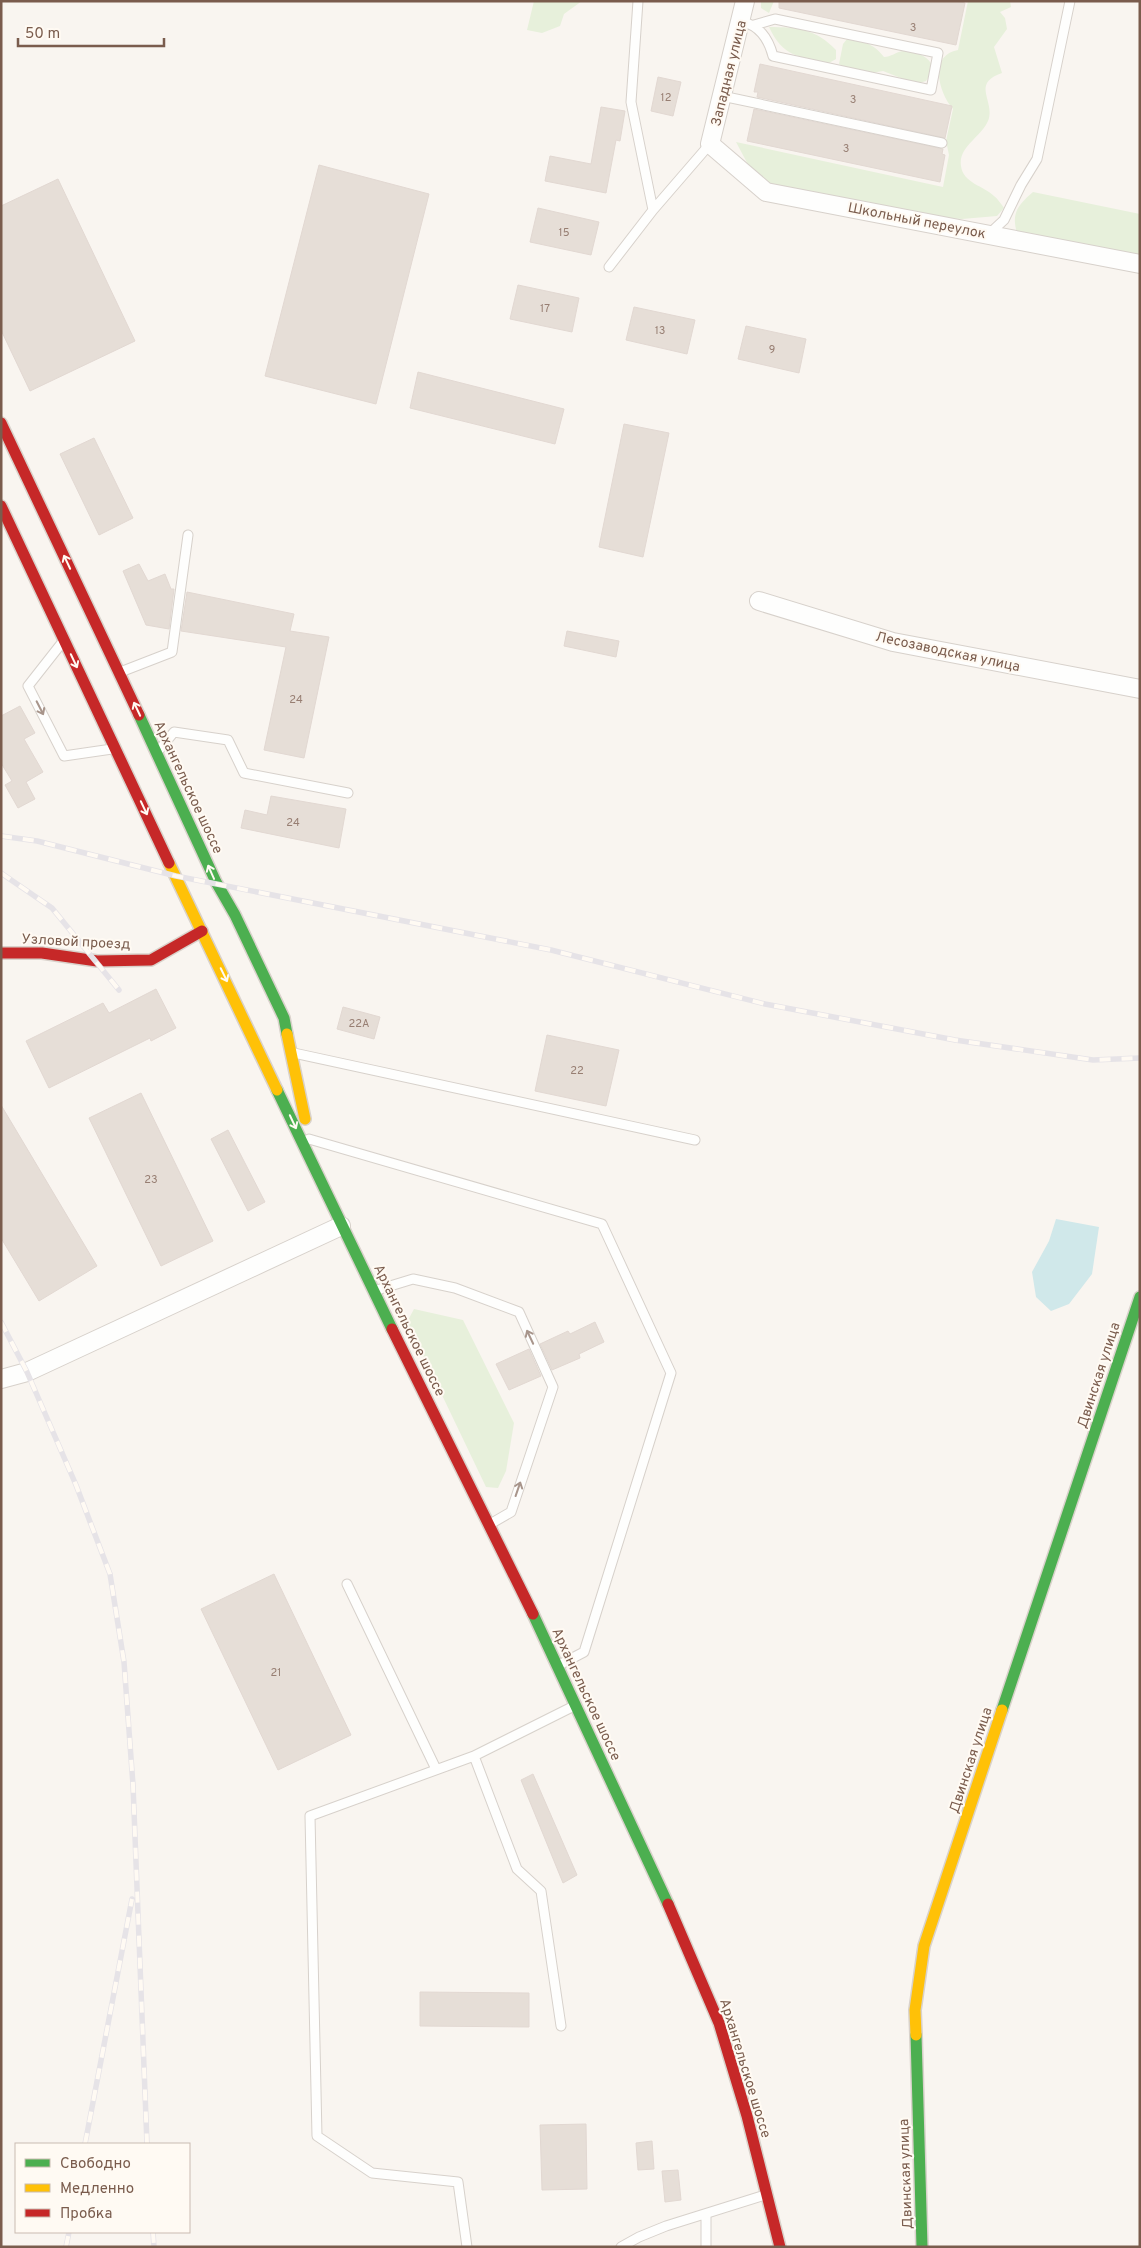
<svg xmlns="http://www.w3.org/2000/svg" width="1141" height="2248" font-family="Overpass,sans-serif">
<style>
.green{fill:#e7f0db}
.water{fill:#d0e8ea}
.building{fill:#e6ded7;stroke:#e2d8d2}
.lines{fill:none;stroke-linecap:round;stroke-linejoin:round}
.lane-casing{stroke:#d7d1cb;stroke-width:11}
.street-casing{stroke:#d7d1cb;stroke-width:20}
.fast-casing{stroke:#d9d2cb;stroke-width:14}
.slow-casing{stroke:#d9d2cb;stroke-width:14}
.jam-casing{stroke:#d9d2cb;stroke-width:14}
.lane{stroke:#fefefd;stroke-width:9}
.street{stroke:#fefefd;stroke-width:18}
.fast{stroke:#4caf50;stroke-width:11}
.slow{stroke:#ffc107;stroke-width:11}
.jam{stroke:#c62828;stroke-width:11}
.rail-casing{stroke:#e6e3e7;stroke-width:5.5}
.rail{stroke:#fffaf3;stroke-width:4;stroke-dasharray:11;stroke-linecap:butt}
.oneway{stroke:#fffaf3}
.oneway2{stroke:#a8958b}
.labels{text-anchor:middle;stroke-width:4;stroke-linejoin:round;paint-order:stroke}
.number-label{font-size:11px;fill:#977e72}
.street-label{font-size:14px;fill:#7a5c4d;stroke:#fffaf3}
</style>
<rect width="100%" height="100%" fill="#f9f5f0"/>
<path class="green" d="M534,1H582L564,14L560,26L542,33L527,30Z
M761,1H774L769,13L761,8Z
M968,1H1010L1011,7L1000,12L1005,18L1007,29L994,47L1002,73C970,84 996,101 988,121C981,137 958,147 961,166C963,183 984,186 994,196C998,199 1001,204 1004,208L997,216L962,219L932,217L905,209L769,187L752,172L736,142L943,187L949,155L946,141L953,109C938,92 929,55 958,50Z
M769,27C797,27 816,29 836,50V59L829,63C799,57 783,57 769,27Z
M847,39C863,41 873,43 884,57C891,57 896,52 903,51C913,50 935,57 932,71C932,74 928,78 926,81L916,84L883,71L872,73L850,70L839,64L843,44Z
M1033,192L1140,214V257L1017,233C1011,213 1018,205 1033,192Z
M414,1309L463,1320L514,1423L506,1471L498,1488L486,1487L407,1322Z"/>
<path class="water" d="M1056,1219L1099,1227L1092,1274L1069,1304L1051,1311L1036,1297L1032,1272L1049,1241Z"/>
<path class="building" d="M779,1H956L965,3L956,45L779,8Z
M760,64L952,106L945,138L757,97L758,92H754Z
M658,77L681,82L673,116L651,111Z
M601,107L625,111L620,141L616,140L606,193L545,181L550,156L591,164Z
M754,109L943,149L942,154L945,155L940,182L747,141Z
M319,165L429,194L376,404L265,376Z
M58,179L135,341L30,391L1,330V206Z
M538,208L599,222L591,255L530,242Z
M518,285L579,298L572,332L510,319Z
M634,307L695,320L687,354L626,340Z
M746,326L806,339L799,373L738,359Z
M418,372L564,409L555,444L410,408Z
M624,424L669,433L643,557L599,547Z
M94,438L133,518L99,535L60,454Z
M139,564L148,581L165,574L171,589H174L169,629L146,625L123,571Z
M187,592L294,614L290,631L329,637L304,758L264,750L286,647L181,631Z
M567,631L619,641L616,657L564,646Z
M20,706L35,733L24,739L43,772L26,782L35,799L18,808L5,785L12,781L1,763V716Z
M271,796L346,809L339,848L241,828L245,810L267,815Z
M156,989L176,1028L151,1041L150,1038L49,1088L26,1041L103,1003L109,1013Z
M343,1007L380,1017L374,1039L337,1029Z
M547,1035L619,1050L606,1106L535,1091Z
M141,1093L213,1241L161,1266L89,1118Z
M1,1105L97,1266L39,1301L1,1238Z
M228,1130L265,1202L248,1211L211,1139Z
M595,1322L604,1342L579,1354L580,1358L552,1370L540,1344L568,1331L570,1334Z
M529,1349L541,1376L509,1390L496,1364Z
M274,1574L351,1735L278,1770L201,1609Z
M533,1774L577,1875L563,1883L521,1780Z
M420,1992L529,1993V2027L420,2026Z
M586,2124L587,2189L542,2190L540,2125Z
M652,2141L654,2169L638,2170L636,2143Z
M678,2170L681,2200L665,2202L662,2171Z"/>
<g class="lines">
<g class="lane-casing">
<path id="lane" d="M638,1L631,102L653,210L710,144
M741,21C759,26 768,37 773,56L931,90L938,53L775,19L754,25
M722,96L942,143
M989,234L1004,220L1021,185L1037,159L1070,1
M609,267L653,210
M61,644L28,686L64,756L112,749
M123,671L172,652L188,535
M160,749L174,732L228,740L244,773L348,793
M294,1053L695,1140
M309,1139L602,1224L671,1373L584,1652L561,1664
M377,1290L413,1279L455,1288L519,1312L553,1387L511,1512L492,1523
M347,1584L436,1769
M474,1756L517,1869L541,1891L561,2026
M706,2215V2247
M467,2247L458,2182L372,2173L317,2136L310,1816L474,1756L574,1706
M621,2247L639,2237L666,2226L765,2195"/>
</g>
<g class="street-casing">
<path id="street" d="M745,1L710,144L766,192L1140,264
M759,601L893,642L1140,689
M1,1379L27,1372L341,1226"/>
</g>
<g class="fast-casing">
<path id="fast" d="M139,715L216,882L235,915L284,1018L287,1034
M277,1090L392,1329
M533,1614L668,1904
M1002,1710L1140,1297
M916,2035L922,2247"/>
</g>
<g class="slow-casing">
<path id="slow" d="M169,863L277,1090
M287,1034L305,1119
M916,2035L915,2010L924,1946L1002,1710"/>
</g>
<g class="jam-casing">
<path id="jam" d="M1,423L139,715
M1,506L169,863
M1,953H42L97,961L151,960L202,931
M392,1329L533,1614
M668,1904L719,2023L747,2116L780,2247"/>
</g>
<use href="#lane" class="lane"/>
<use href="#street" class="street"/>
<use href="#fast" class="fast"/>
<use href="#slow" class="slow"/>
<use href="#jam" class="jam"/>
<g class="rail-casing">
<path id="rail" d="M1,836L37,841L176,876L551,950L765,1004L955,1040L1093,1060L1140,1058
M1,873L52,908L119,990
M1,1322L27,1372L76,1485L110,1574L124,1662L133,1785L147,2144
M85,2144L132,1899
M153,2232L154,2247
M66,2247L69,2232"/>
</g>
<use href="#rail" class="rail"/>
</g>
<defs><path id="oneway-shaft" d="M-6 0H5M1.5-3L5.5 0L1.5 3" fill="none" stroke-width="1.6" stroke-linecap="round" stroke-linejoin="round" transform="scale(1.25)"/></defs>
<g class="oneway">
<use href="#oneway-shaft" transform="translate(67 562) rotate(-115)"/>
<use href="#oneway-shaft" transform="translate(74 661) rotate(65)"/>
<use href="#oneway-shaft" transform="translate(137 709) rotate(-115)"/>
<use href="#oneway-shaft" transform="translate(144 808) rotate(65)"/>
<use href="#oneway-shaft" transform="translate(211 872) rotate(-114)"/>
<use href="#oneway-shaft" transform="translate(224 975) rotate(64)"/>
<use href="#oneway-shaft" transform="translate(293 1122) rotate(65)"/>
</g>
<g class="oneway2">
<use href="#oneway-shaft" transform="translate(40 708) rotate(63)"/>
<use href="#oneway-shaft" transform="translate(530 1337) rotate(-115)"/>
<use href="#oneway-shaft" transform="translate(518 1489) rotate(-71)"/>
</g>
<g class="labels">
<g class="number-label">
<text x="913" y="31">3</text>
<text x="666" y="101">12</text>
<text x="853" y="103">3</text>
<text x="846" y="152">3</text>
<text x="564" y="236">15</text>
<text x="545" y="312">17</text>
<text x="660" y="334">13</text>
<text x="772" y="353">9</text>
<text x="296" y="703">24</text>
<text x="293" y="826">24</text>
<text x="359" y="1027">22А</text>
<text x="577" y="1074">22</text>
<text x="151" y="1183">23</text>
<text x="276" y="1676">21</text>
</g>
<g class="street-label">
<text transform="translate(728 73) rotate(-76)" y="5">Западная улица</text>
<text transform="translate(917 220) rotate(11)" y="5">Школьный переулок</text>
<text transform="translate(948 651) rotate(12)" y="5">Лесозаводская улица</text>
<text transform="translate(189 787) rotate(65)" y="5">Архангельское шоссе</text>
<text transform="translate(76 941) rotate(3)" y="5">Узловой проезд</text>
<text transform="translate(410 1330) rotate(64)" y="5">Архангельское шоссе</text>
<text transform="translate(1098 1375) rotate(-72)" y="5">Двинская улица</text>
<text transform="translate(587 1694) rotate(65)" y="5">Архангельское шоссе</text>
<text transform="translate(970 1760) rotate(-72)" y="5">Двинская улица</text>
<text transform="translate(746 2068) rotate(73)" y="5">Архангельское шоссе</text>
<text transform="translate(905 2174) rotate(-92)" y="5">Двинская улица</text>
</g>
</g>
<rect width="1141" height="2248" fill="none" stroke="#7a5c4d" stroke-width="5"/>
<rect x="15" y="2143" width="175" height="90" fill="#fffaf3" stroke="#cabbb1"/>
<rect x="25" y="2159" width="25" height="8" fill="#4caf50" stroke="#cabbb1"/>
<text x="60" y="2168" font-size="15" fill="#7a5c4d">Свободно</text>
<rect x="25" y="2184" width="25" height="8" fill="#ffc107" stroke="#cabbb1"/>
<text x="60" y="2193" font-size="15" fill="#7a5c4d">Медленно</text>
<rect x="25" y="2209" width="25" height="8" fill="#c62828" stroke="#cabbb1"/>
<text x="60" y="2218" font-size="15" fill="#7a5c4d">Пробка</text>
<path d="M18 38v8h146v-8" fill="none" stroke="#7a5c4d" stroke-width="2.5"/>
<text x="25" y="38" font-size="15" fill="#7a5c4d" stroke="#fffaf3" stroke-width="4" paint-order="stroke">50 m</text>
</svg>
